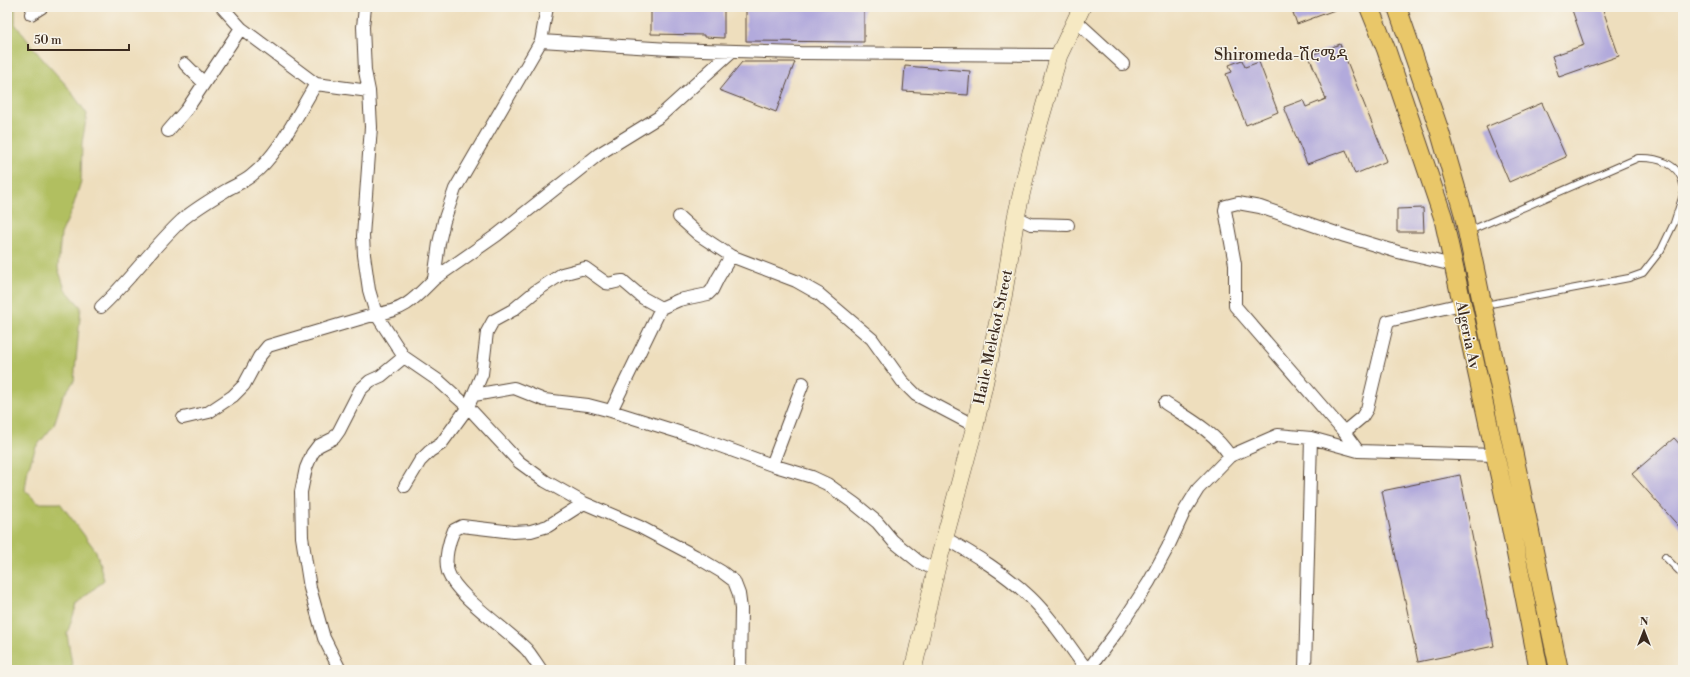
<svg xmlns="http://www.w3.org/2000/svg" width="1690" height="677" font-family="'Libre Bodoni','Noto Serif Ethiopic',serif">
<style>
.green{fill:#b1bf61;stroke:#767440}
.building{fill:#b2aadc}
.lines{fill:none;stroke-linecap:round;stroke-linejoin:round}
.lane-casing{stroke:#564536;stroke-width:8}
.street-casing{stroke:#564536;stroke-width:14}
.secondary-casing{stroke:#564536;stroke-width:18}
.primary-casing{stroke:#564536;stroke-width:20}
.lane{stroke:#fff;stroke-width:6}
.street{stroke:#fff;stroke-width:12}
.secondary{stroke:#f6e9c3;stroke-width:17}
.primary{stroke:#e9c769;stroke-width:18}
.labels{text-anchor:middle;stroke-width:3;stroke-linejoin:round;paint-order:stroke}
.street-label{font-size:15px;fill:#3b2a1e;stroke:#f7f3e8}
.neighbourhood-label{font-size:16px;fill:#3b2a1e;stroke:#f7f3e8}
</style>
<rect width="100%" height="100%" fill="#f7f3e8"/>
<filter id="ink" filterUnits="userSpaceOnUse"><feTurbulence type="fractalNoise" baseFrequency=".025" numOctaves="2"/><feDisplacementMap in="SourceGraphic" scale="8" xChannelSelector="R" yChannelSelector="G"/><feConvolveMatrix kernelMatrix="1 2 1 2 8 2 1 2 1" color-interpolation-filters="sRGB"/></filter>
<filter id="wash" filterUnits="userSpaceOnUse"><feTurbulence type="fractalNoise" baseFrequency=".012" numOctaves="4" result="noise"/><feDisplacementMap in="SourceGraphic" scale="16" xChannelSelector="R" yChannelSelector="G"/><feGaussianBlur stdDeviation="0.9" result="paint"/><feColorMatrix in="noise" values="0 0 0 0 0 0 0 0 0 0 0 0 0 0 0 0 0 1.4 0 .05"/><feComposite in="paint" operator="in"/></filter>
<g filter="url(#wash)">
<rect width="100%" height="100%" fill="#eedebd"/>
<path class="green" d="M7,7H15V24L39,55L67,86L87,114L82,143L81,181L72,210L61,234L58,268L65,289L81,307L74,381L63,396L54,425L36,447L28,469L25,490L38,503H60L96,551L104,580L77,604L67,634L73,670H7Z"/>
<g id="blocks">
<path class="building" d="M651,7H724V38L704,37V35L651,34Z
M746,7H864V42L746,41Z
M1291,7H1340V8L1297,24Z
M1571,7H1602L1619,56L1559,77L1552,56L1584,45Z
M1340,44L1387,161L1355,174L1346,150L1307,164L1284,107L1303,100L1306,107L1326,99L1309,56Z
M1242,60L1245,67L1259,62L1278,112L1246,125L1226,74L1232,72L1229,65Z
M742,62H795L776,112L719,90Z
M905,66L970,71L968,95L903,91Z
M1542,103L1566,157L1509,182L1486,127Z
M1423,208L1424,232H1397V209Z
M1674,438L1683,448V531L1632,474Z
M1460,475L1494,646L1418,662L1382,491Z"/>
</g>
</g>
<g filter="url(#ink)">
<use href="#blocks" fill-opacity="0" stroke="#564536" stroke-width="1"/>
<g class="lines">
<g class="lane-casing">
<path id="lane" d="M1469,231L1638,158C1657,157 1679,163 1683,184
M1485,305L1629,278L1643,273L1661,250L1674,223L1683,195
M1665,557L1683,575"/>
</g>
<g class="street-casing">
<path id="street" d="M222,7L241,28L316,84L369,91
M365,7L363,27L365,71L369,91L371,127L363,236L364,255L369,290L376,314L404,357L439,381L468,407L519,462L545,481L584,503L640,527L695,556L722,572L734,581L739,594L741,609L740,670
M31,14L42,7
M1075,20L1123,64
M541,41L669,49L800,53L1059,55
M185,64L204,83
M168,131L187,109L241,28
M679,217L699,235L731,256
M1016,217L1031,224L1068,225
M434,279L497,235L599,154L659,117L732,51
M101,307C130,280 153,247 182,220C195,209 210,200 225,191C233,186 244,182 251,176C279,155 298,113 316,84
M661,308L679,300L708,294L712,290L718,278L731,256L796,281L819,294L872,339L902,381L916,395L975,426
M474,395L514,388L544,400L588,405L611,411
M1165,403C1188,418 1215,432 1230,456
M183,418L209,412L233,396L244,385L259,357L268,346L376,314C405,311 415,298 434,279L439,243L444,221L455,189L541,41L547,7
M1344,432L1362,417L1367,409L1388,321L1462,304
M1358,451L1344,432L1235,306V264L1225,210L1226,206L1238,203L1260,207L1345,236L1398,252L1453,265
M772,465L803,383
M405,486L420,461L430,451L441,444L468,407L482,374L487,332L493,321L513,310L536,291L562,274L585,268L606,283C612,285 617,280 623,281L643,298L661,308L611,411L701,439L772,465L812,477L827,484L855,504L877,522L893,541L919,562L936,570
M945,538C975,555 1005,573 1030,597C1052,618 1069,646 1087,670
M340,670L324,638L310,588L302,537L301,492L306,468L312,454L318,446L334,438L339,431L360,390L370,381L381,376L404,357
M541,670C536,663 532,656 527,650C508,630 456,596 448,572C444,559 449,541 454,530L462,526L513,532L531,531L548,526L584,503
M1088,670L1115,634L1149,582L1168,547L1185,510L1198,489L1230,456L1278,435L1311,438L1358,451L1495,455
M1305,670L1311,438"/>
</g>
<g class="secondary-casing">
<path id="secondary" d="M913,670L936,570L975,426L1003,298L1016,217L1031,152L1059,55L1082,7"/>
</g>
<g class="primary-casing">
<path id="primary" d="M1369,7L1386,49L1443,217L1509,518L1539,670
M1397,7L1439,129L1463,212L1559,670"/>
</g>
<use href="#lane" class="lane"/>
<use href="#street" class="street"/>
<use href="#secondary" class="secondary"/>
<use href="#primary" class="primary"/>
</g>
</g>
<g class="labels">
<g class="street-label">
<text transform="translate(1468 335) rotate(78)" y="5">Algeria Av</text>
<text transform="translate(993 337) rotate(-78)" y="5">Haile Melekot Street</text>
</g>
<g class="neighbourhood-label">
<text x="1281" y="60">Shiromeda-ሽሮሜዳ</text>
</g>
</g>
<rect width="1690" height="677" fill="none" stroke="#f7f3e8" stroke-width="24"/>
<g transform="translate(1644 631)" stroke="#f7f3e8" stroke-width="3" paint-order="stroke">
<path d="M0-3L7 15L0 10L-7 15Z" fill="#3b2a1e"/>
<text y="-6" font-size="11" font-weight="bold" text-anchor="middle" fill="#3b2a1e">N</text>
</g>
<path d="M28 44v6h101v-6" fill="none" stroke="#3b2a1e" stroke-width="2"/>
<text x="34" y="44" font-size="12" fill="#3b2a1e" stroke="#f7f3e8" stroke-width="3" paint-order="stroke">50 m</text>
</svg>
